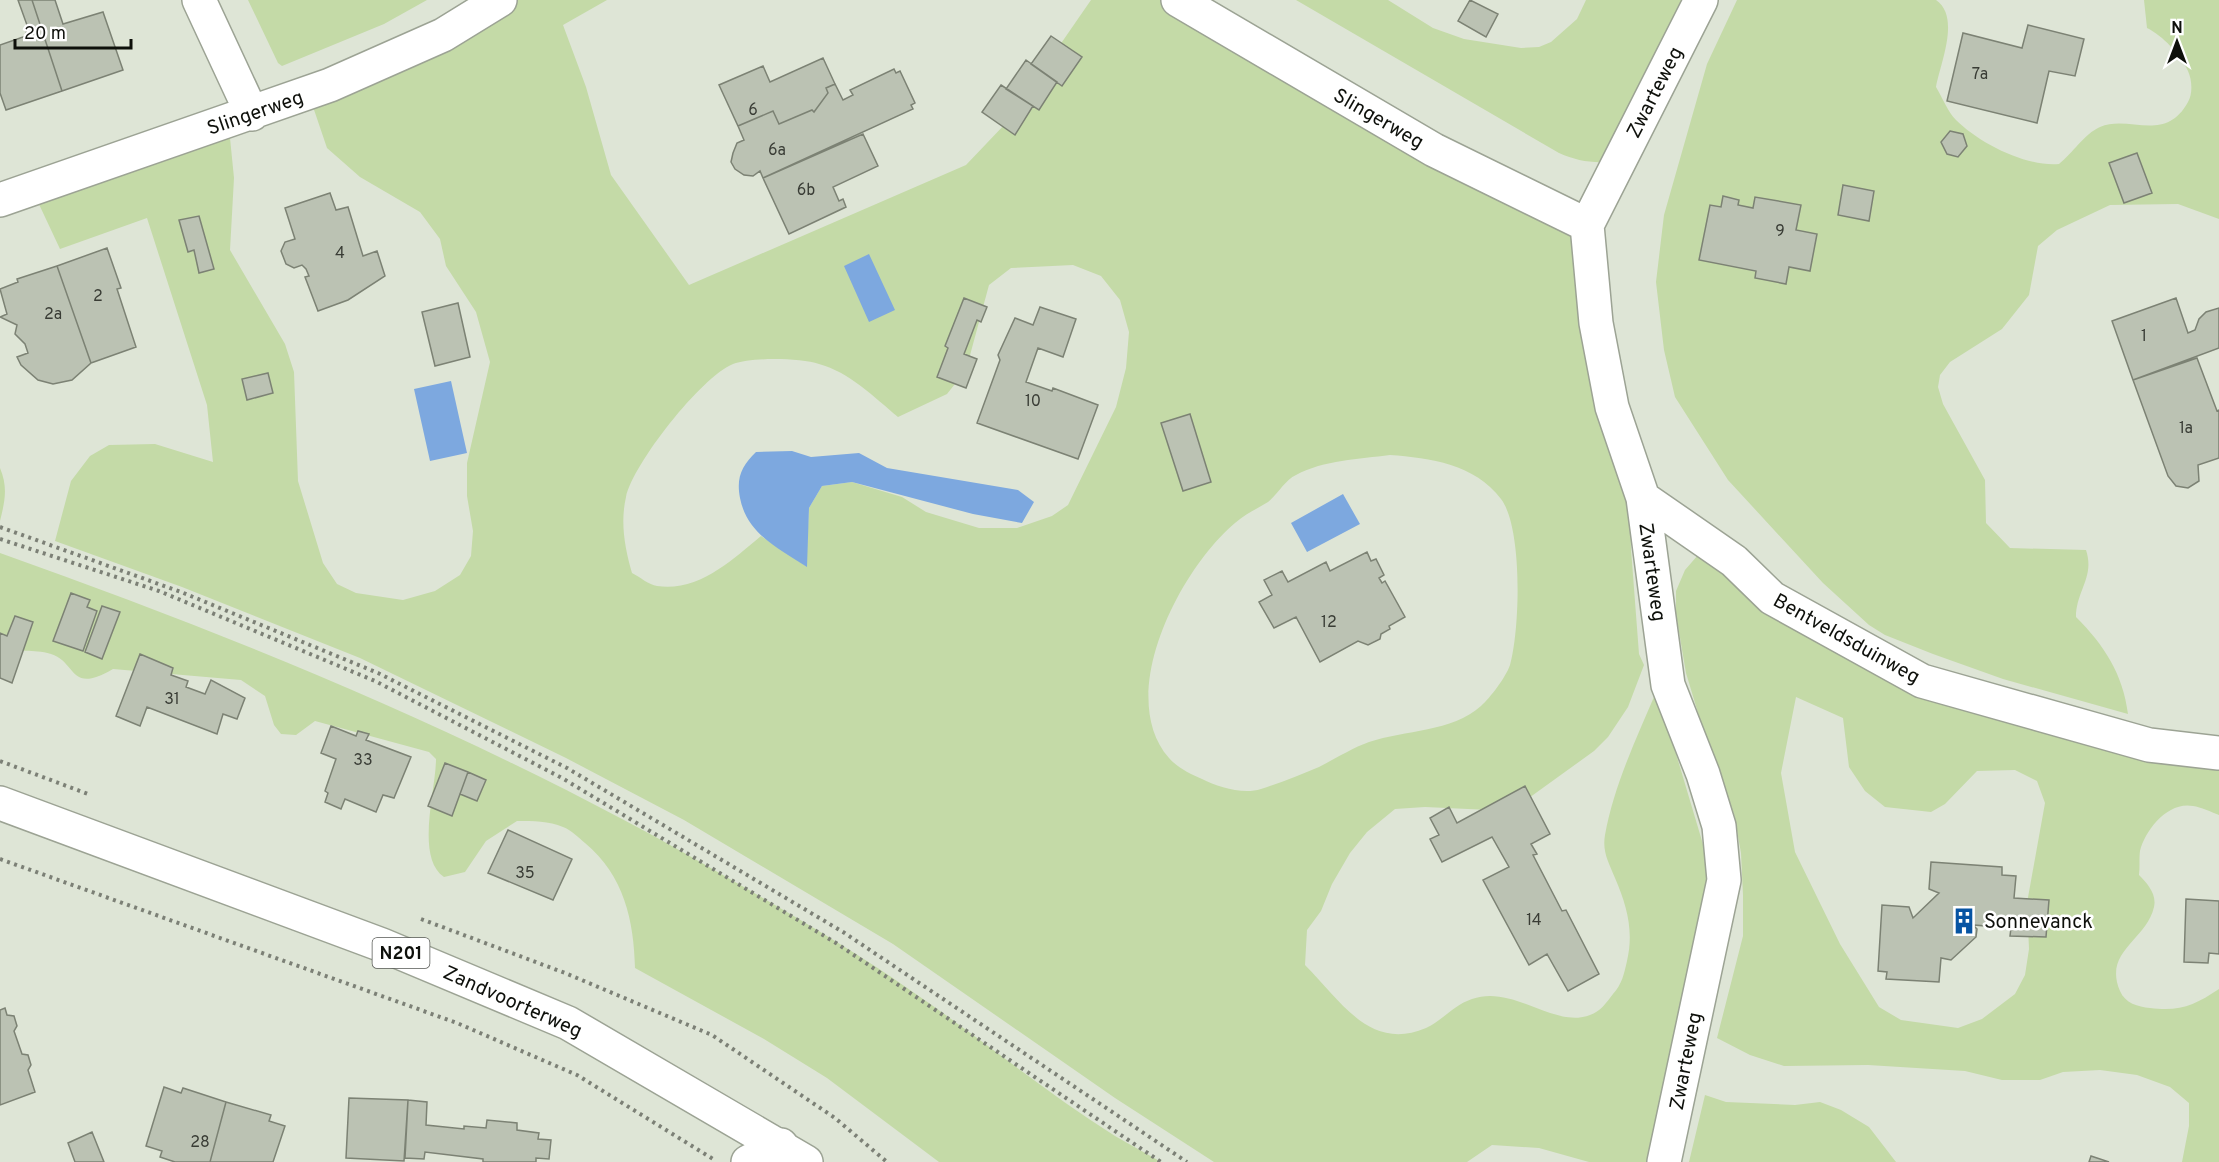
<svg xmlns="http://www.w3.org/2000/svg" width="2219" height="1162" font-family="Overpass,sans-serif">
<style>
.green{fill:#c4daa7;fill-rule:evenodd}
.water{fill:#7da8df}
.building{fill:#bbc2b3;stroke:#7c8274;stroke-width:1.5}
.lines{fill:none;stroke-linecap:round;stroke-linejoin:round}
.minor-casing{stroke:#9ca394;stroke-width:36}
.major-casing{stroke:#9ca394;stroke-width:36}
.path{stroke:#7c8076;stroke-width:4;stroke-dasharray:3 4.5;stroke-linecap:butt}
.minor{stroke:#fff;stroke-width:33}
.major{stroke:#fff;stroke-width:33}
.labels{text-anchor:middle;stroke-width:5;stroke-linejoin:round;paint-order:stroke}
.number-label{font-size:16px;fill:#393c35}
.shield{fill:#fff;stroke:#565854;stroke-width:1.5}
.shield-label{font-size:18px;font-weight:bold;fill:#0e100b}
.street-label{font-size:20px;fill:#0e100b;stroke:#fff}
.poi-label{font-size:20px;fill:#0e100b;stroke:#fff;text-anchor:start}
</style>
<rect width="100%" height="100%" fill="#dee5d6"/>
<path class="green" d="M248,0H427L384,24L282,66L278,63Z
M495,0H607L563,25L586,87L611,175L689,285L966,165L1006,123L1091,0H1212L1566,208L1630,497L1631,549L1639,654L1644,665L1628,707L1608,737L1594,751L1511,811L1425,807L1395,809L1367,832L1350,853L1332,884L1321,911L1307,930L1305,965C1341,1001 1370,1052 1426,1028C1443,1020 1454,1005 1472,999C1513,984 1555,1029 1590,1015C1600,1012 1607,1002 1613,994C1622,984 1624,974 1627,961C1634,931 1627,906 1615,878C1609,863 1602,852 1605,835C1614,785 1637,737 1657,690L1708,861L1711,893L1648,1162H1589L1539,1148L1492,1145L1467,1162H1214L1115,1098L893,944L684,820L566,758L360,658L182,587L55,541L71,481L90,456L109,445L155,444L213,462L207,405L147,218L60,249L37,200L229,128L234,178L230,250L285,344L294,372L298,481L323,563L337,584L356,593L403,600L435,591L460,575L471,556L473,531L467,496V463L490,362L476,312L446,266L440,239L420,212L360,177L327,148L309,95ZM1073,265L1101,276L1120,300L1129,332L1126,368L1116,407L1068,505L1052,516L1017,528H979L926,512L902,497L852,482L822,486L809,508L806,566L761,536C732,560 699,592 657,586C649,585 640,577 632,573C625,549 620,523 626,497C633,464 701,377 733,364C752,357 800,358 819,364C849,372 874,397 898,417L947,394L966,370L989,285L1011,268ZM1390,455C1430,458 1475,464 1501,499C1523,528 1520,630 1510,665C1506,677 1490,698 1481,706C1452,732 1405,730 1369,742C1352,748 1335,759 1319,767C1300,775 1280,783 1261,789C1243,795 1218,787 1202,779C1190,774 1178,768 1169,758C1114,695 1181,568 1235,523C1245,514 1257,509 1268,502C1278,494 1285,480 1296,475C1324,460 1359,459 1390,455Z
M1296,0H1388L1433,28L1464,39L1521,48L1539,47L1551,42L1577,19L1586,0H1681L1659,55L1607,162C1589,163 1575,160 1559,153Z
M1737,0H1936C1961,17 1940,64 1936,87C1942,97 1948,112 1956,120C1979,143 2026,167 2059,164C2073,153 2084,134 2100,127C2129,114 2165,144 2188,102C2193,93 2192,80 2188,71C2180,54 2163,36 2147,28L2144,0H2219V219L2178,204L2110,205L2057,230L2038,246L2029,295L2002,329L1950,362L1940,375L1938,387L1943,404L1985,480L1986,523L2010,548L2086,550C2095,577 2076,591 2076,617C2104,645 2123,674 2128,714L2003,679L1933,654L1885,635L1869,625L1823,583L1728,480L1675,397L1664,350L1656,282L1664,215L1707,64Z
M0,468C8,487 5,501 0,521Z
M0,553C254,643 503,746 735,882C794,916 854,951 910,990C979,1037 1044,1091 1115,1136C1130,1145 1146,1153 1161,1162H939L827,1078L764,1039L635,968C634,921 624,875 585,843C579,838 571,830 563,827C549,821 533,821 517,821L486,841L465,872L444,877C415,857 436,790 436,759L429,752L315,721L296,735L281,734L274,725L265,696L241,680L113,669C69,695 77,662 51,654C32,648 20,655 0,644Z
M1698,555L1823,642L2118,746L2219,769V815C2211,812 2201,807 2193,806C2168,801 2145,830 2140,851C2139,858 2140,867 2139,875C2147,883 2157,894 2154,907C2146,941 2103,951 2120,991C2125,1003 2138,1007 2150,1008C2180,1012 2195,1005 2219,989V1162H2182L2189,1126V1103L2170,1087L2137,1075L2100,1070L2063,1072L2040,1080H2002L1965,1071L1868,1065L1784,1066L1750,1055L1717,1038L1743,936V895L1741,853L1734,814L1714,766L1686,673L1676,614V591L1685,570ZM1796,697L1843,718L1849,767L1865,791L1885,807L1931,812L1945,804L1977,771L2015,770L2037,781L2045,803L2027,903L2029,949L2025,975L2015,994L1982,1019L1958,1028L1901,1020L1879,1007L1840,944L1795,852L1781,773Z
M1705,1095L1726,1102L1795,1105L1820,1102L1841,1110L1869,1127L1896,1162H1689Z"/>
<path class="water" d="M869,254L895,310L869,322L844,266Z
M451,381L467,453L430,461L414,389Z
M792,451L811,457L859,453L887,468L1018,490L1034,502L1022,523L973,514L852,482L822,486L809,508L807,567C778,548 747,534 740,498C736,477 742,466 756,452Z
M1343,494L1360,524L1307,552L1291,523Z"/>
<path class="building" d="M18,0H32L62,91L6,110L0,93V45L26,36L27,25Z
M32,0H55L63,24L103,12L123,70L62,91Z
M1470,0L1498,14L1486,37L1458,21Z
M2028,25L2084,39L2075,76L2049,71L2037,123L1947,101L1963,33L2022,48Z
M1051,36L1082,57L1062,86L1031,64Z
M823,58L835,84L826,88L828,93L814,112L812,110L779,124L773,111L738,126L719,85L763,66L770,82Z
M1026,60L1057,82L1039,110L1006,89Z
M894,69L896,73L900,71L915,103L911,105L913,109L763,178L760,171L753,176L744,175L735,169L731,162L733,153L737,143L744,140L738,126L773,111L779,124L812,110L814,112L828,93L826,88L835,84L843,100L853,95L850,90Z
M1001,85L1033,106L1015,135L982,112Z
M1950,131L1963,134L1967,146L1958,157L1947,154L1941,142Z
M863,134L878,166L833,187L839,201L843,199L846,207L789,234L763,178Z
M2137,153L2152,193L2124,203L2109,163Z
M1843,185L1874,191L1869,221L1838,215Z
M330,193L336,210L348,207L363,256L377,251L385,276L348,300L318,311L305,277L309,276L306,269L302,265L294,268L286,264L281,251L285,242L295,239L285,208Z
M1723,196L1739,200L1738,205L1753,208L1755,197L1801,205L1796,230L1817,234L1810,271L1789,267L1786,284L1755,278L1756,271L1699,260L1710,205L1721,207Z
M199,216L214,269L199,273L194,250L188,252L179,220Z
M107,248L121,288L117,289L136,347L91,363L57,266Z
M57,266L91,363L72,380L53,384L38,380L21,365L17,357L28,353L25,344L15,334L17,325L0,317L7,314L0,289L18,282L17,279Z
M964,298L987,307L981,322L977,320L964,354L977,359L966,388L937,377L948,348L945,346Z
M2176,298L2188,333L2195,330L2199,319L2206,312L2219,308V348L2133,380L2112,321Z
M458,303L470,357L435,366L422,312Z
M1040,307L1076,319L1063,357L1038,348L1026,382L1052,391L1053,388L1098,405L1078,459L977,423L1000,360L998,355L1015,318L1033,325Z
M2197,358L2217,411L2219,410V458L2198,465L2199,481L2188,488L2176,486L2168,476L2133,380Z
M268,373L273,393L247,400L242,379Z
M1190,414L1211,482L1183,491L1161,423Z
M1367,552L1371,561L1376,559L1384,575L1379,578L1382,583L1385,581L1405,617L1389,626L1390,629L1381,634L1380,639L1368,645L1358,641L1320,662L1296,617L1274,628L1259,602L1272,595L1264,580L1282,571L1288,582L1326,562L1330,571Z
M71,593L90,600L87,607L97,611L83,651L53,641Z
M102,606L120,612L102,659L85,652Z
M15,616L33,622L12,683L0,678V633L7,636Z
M140,654L173,668L171,675L188,681L186,687L205,694L211,680L245,698L237,719L223,714L217,734L147,707L140,726L116,716Z
M331,726L356,736L358,731L369,734L366,740L411,757L394,798L383,795L376,812L345,799L341,809L325,802L328,793L325,791L336,759L321,753Z
M445,763L468,772L452,816L428,806Z
M468,772L486,780L477,801L460,794L452,816Z
M1525,786L1550,834L1531,844L1537,854L1533,855L1562,911L1566,910L1599,974L1568,991L1547,954L1529,965L1483,880L1509,867L1492,837L1442,862L1430,839L1439,835L1430,818L1449,807L1457,823Z
M508,830L572,859L553,900L488,873Z
M1931,862L2002,867V875L2016,876L2014,898L2049,900L2046,937L2010,936L2011,928L1973,925L1977,929L1976,937L1951,960L1941,958L1939,982L1886,979L1887,972L1878,971L1882,905L1909,907L1913,918L1939,893L1929,889Z
M2186,899L2219,901V954L2209,953L2208,963L2184,962Z
M5,1008L7,1015L14,1016L17,1026L14,1031L22,1054L28,1055L31,1065L28,1070L35,1092L0,1105V1010Z
M164,1087L181,1093L183,1088L226,1102L210,1162H175L160,1157L162,1151L146,1146Z
M349,1098L408,1100L404,1161L346,1158Z
M408,1100L427,1102L426,1125L464,1129V1126L486,1128L487,1120L517,1123V1130L539,1133L538,1139L551,1140L549,1159L536,1158V1162H483V1159L425,1152L424,1159L405,1158Z
M226,1102L271,1115L269,1121L285,1126L273,1162H210Z
M92,1132L104,1162H75L68,1143Z
M2091,1156L2109,1162H2089Z"/>
<g class="lines">
<g class="minor-casing">
<path id="minor" d="M199,0L252,114
M1178,0L1434,150L1587,225
M0,200L330,85L443,35L500,0
M1643,498L1734,561L1772,598L1922,681L2149,745L2219,753
M748,1162L781,1145
M1664,1162L1724,880L1719,826L1703,774L1668,685L1643,498L1612,407L1596,323L1587,225L1701,0"/>
</g>
<g class="major-casing">
<path id="major" d="M0,803L382,945L568,1023L806,1162"/>
</g>
<path class="path" d="M0,527L181,592L378,673L567,768L843,932L1187,1162
M0,539L159,591L375,681L562,778L836,943L1161,1162
M0,761L88,794
M0,859L457,1023L577,1075L713,1159
M421,919L565,973L712,1035L835,1118L887,1162"/>
<use href="#minor" class="minor"/>
<use href="#major" class="major"/>
</g>
<defs>
<g id="building-bare" transform="scale(2.07)"><path d="M-4-6H4V6H1V3H-1V6H-4ZM-2.5-4.3h1.7v1.8h-1.7ZM.8-4.3h1.7v1.8H.8ZM-2.5-1h1.7V.8h-1.7ZM.8-1h1.7V.8H.8Z" fill="#0754a3" stroke="#fff" stroke-width="2.5" paint-order="stroke"/></g>
</defs>
<g fill-rule="evenodd">
<use href="#building-bare" x="1964" y="921"/>
</g>
<g class="labels">
<g class="number-label">
<text x="1980" y="79">7a</text>
<text x="753" y="115">6</text>
<text x="777" y="155">6a</text>
<text x="806" y="195">6b</text>
<text x="1780" y="236">9</text>
<text x="340" y="258">4</text>
<text x="98" y="301">2</text>
<text x="53" y="319">2a</text>
<text x="2144" y="341">1</text>
<text x="1033" y="406">10</text>
<text x="2186" y="433">1a</text>
<text x="1329" y="627">12</text>
<text x="172" y="704">31</text>
<text x="363" y="765">33</text>
<text x="525" y="878">35</text>
<text x="1534" y="925">14</text>
<text x="200" y="1147">28</text>
</g>
<rect class="shield" x="372.5" y="938" width="57" height="30" rx="4.5"/>
<g class="shield-label">
<text x="401" y="959">N201</text>
</g>
<g class="street-label">
<text transform="translate(1654 92) rotate(-63)" y="7">Zwarteweg</text>
<text transform="translate(255 112) rotate(-19)" y="7">Slingerweg</text>
<text transform="translate(1379 118) rotate(30)" y="7">Slingerweg</text>
<text transform="translate(1653 572) rotate(82)" y="7">Zwarteweg</text>
<text transform="translate(1847 638) rotate(29)" y="7">Bentveldsduinweg</text>
<text transform="translate(513 1001) rotate(24)" y="7">Zandvoorterweg</text>
<text transform="translate(1685 1061) rotate(-79)" y="7">Zwarteweg</text>
</g>
<g class="poi-label">
<text x="1984" y="928">Sonnevanck</text>
</g>
</g>
<g transform="translate(2177 42)" stroke="#ffffff" stroke-width="4.5" paint-order="stroke">
<path d="M0-4.5L10 22L0 15L-10 22Z" fill="#0e100b"/>
<text y="-9" font-size="16" font-weight="bold" text-anchor="middle" fill="#0e100b">N</text>
</g>
<path d="M15 39v9h116v-9" fill="none" stroke="#0e100b" stroke-width="3"/>
<text x="24" y="39" font-size="18" fill="#0e100b" stroke="#ffffff" stroke-width="4.5" paint-order="stroke">20 m</text>
</svg>
